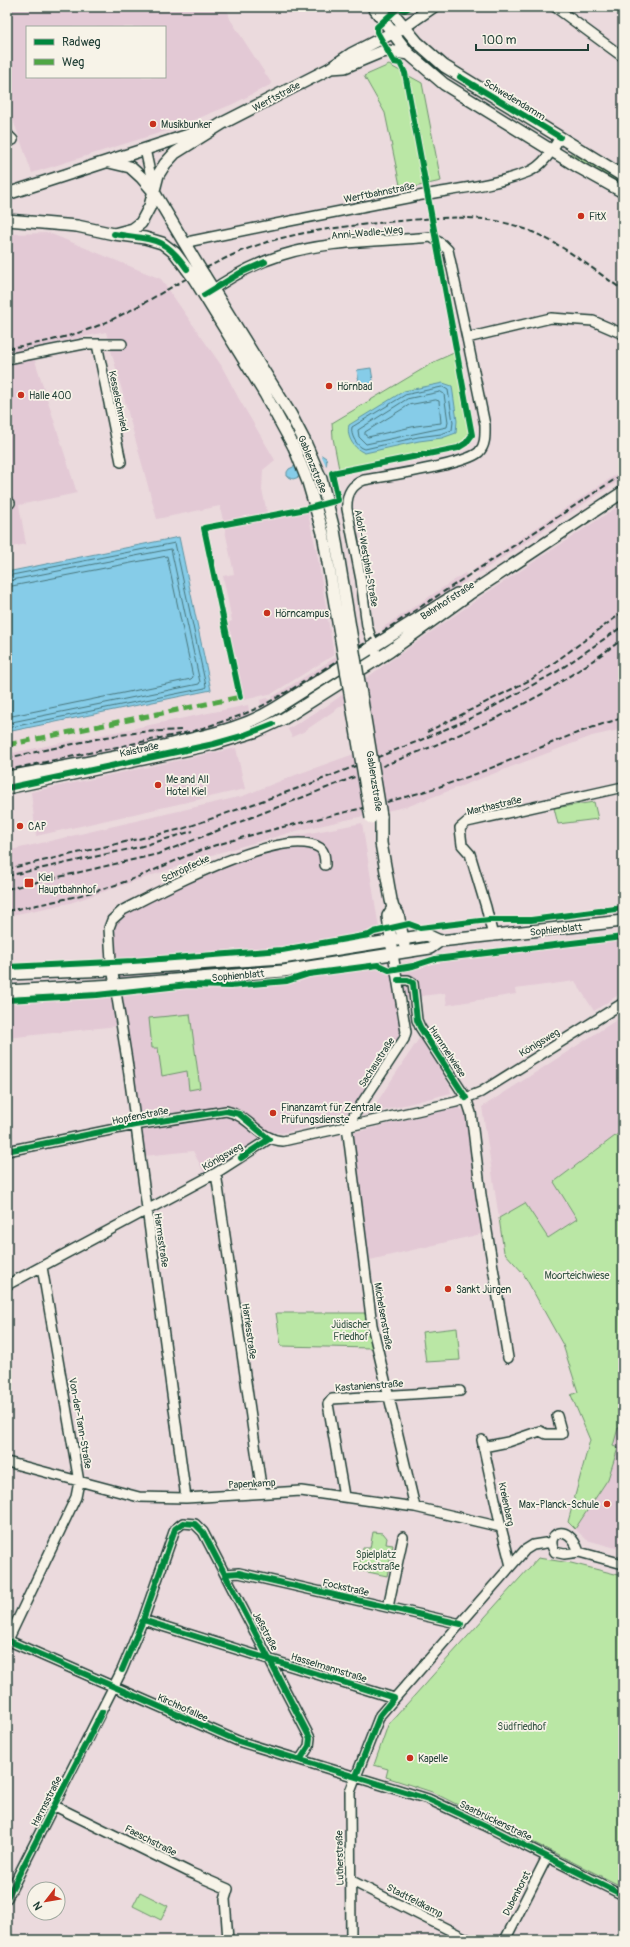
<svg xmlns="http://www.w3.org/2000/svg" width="630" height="1947" font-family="Pangolin,sans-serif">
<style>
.built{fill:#e3c9d5;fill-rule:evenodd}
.green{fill:#bae7a5;stroke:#6c926c}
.water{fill:#86cce8;stroke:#5d93a0}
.pier{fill:#ebdadd}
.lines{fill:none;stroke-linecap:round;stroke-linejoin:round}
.shore{stroke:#48767c;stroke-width:1}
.minor-casing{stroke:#1f3d34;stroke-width:12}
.major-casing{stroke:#1f3d34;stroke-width:14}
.minor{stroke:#f7f3e8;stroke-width:9}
.major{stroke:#f7f3e8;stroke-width:11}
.rail{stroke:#1f3d34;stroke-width:2;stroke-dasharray:6 3;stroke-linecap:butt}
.major-bridge-casing{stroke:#1f3d34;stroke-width:14;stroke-linecap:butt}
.major-bridge{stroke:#f7f3e8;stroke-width:11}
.quiet{stroke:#4fa644;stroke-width:5;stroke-dasharray:10 5;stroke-linecap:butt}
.cycleway-casing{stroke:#f7f3e8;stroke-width:8}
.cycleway{stroke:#00873e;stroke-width:6}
.poi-dot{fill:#c8321e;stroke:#f7f3e8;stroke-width:1.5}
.labels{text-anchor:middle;stroke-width:3.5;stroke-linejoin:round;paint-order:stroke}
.street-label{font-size:10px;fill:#1f3d34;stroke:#f7f3e8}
.poi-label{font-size:10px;fill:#1f3d34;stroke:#f7f3e8;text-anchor:start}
.park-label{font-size:10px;fill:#365645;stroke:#f7f3e8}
</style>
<rect width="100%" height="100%" fill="#ebdadd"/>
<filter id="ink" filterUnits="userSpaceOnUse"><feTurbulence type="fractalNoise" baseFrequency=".025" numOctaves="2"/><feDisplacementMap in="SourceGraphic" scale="8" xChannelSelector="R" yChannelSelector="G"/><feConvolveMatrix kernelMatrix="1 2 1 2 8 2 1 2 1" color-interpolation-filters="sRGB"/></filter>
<g filter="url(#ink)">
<path class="built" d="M7,7H227L230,19L272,84L233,104L175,128L32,173L7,103ZM27,27H165V77H27Z
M49,233L161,279L221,365L239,399L275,460L263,470L262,490L268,517L307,510L317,553L334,655L273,693L244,700L228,623L232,621L223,576L234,574L220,506L157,519L106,332L31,348L77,493L19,505L26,544L7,548V234Z
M623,470V478L479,573L473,570Z
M623,503V729L592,736L409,806L296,831L218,853L70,903L7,916V851L243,796L298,774L354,754L344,704L303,732L292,737L288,729L328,705L482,596Z
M465,573L468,577L466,581L385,632L382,628Z
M362,641L360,648L275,702L272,697Z
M268,698L271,705L262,709L260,700Z
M248,705L250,716L200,733L7,773V754Z
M236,748L245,789L36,836L31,792Z
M362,823L385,965L623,934V992L594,1011L575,981L515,989L516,994L447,1005L445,993L398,999L403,1030L401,1037L346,1117L282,1133L266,1131L242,1154L205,1174L193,1151L144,1156L126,1025L7,1038V995L121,988L112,929L118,919L159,887L237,850L300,835Z
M618,1019L623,1028V1130L554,1182L577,1219L548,1238L525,1203L499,1218L482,1107Z
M420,1037L450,1086L451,1093L369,1114Z
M458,1107L467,1113L481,1234L370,1260L352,1133Z
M618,1428L623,1429V1550L587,1540L575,1529L608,1479L613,1446Z"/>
<path class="green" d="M389,65L422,83L441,181L401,190L385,113L364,76Z
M570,153L604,170L623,181V185L590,165L569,156Z
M456,352L472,435L466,443L458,448L339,469L333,438L332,423L436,361Z
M594,802L598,819L558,824L554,808Z
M190,1014L200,1088L189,1090L187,1071L162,1076L158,1048H152L149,1018Z
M623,1130V1429L618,1428L613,1446L618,1448L608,1479L575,1529L568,1522L590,1440L571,1395L578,1392L563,1345L523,1273L504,1252L499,1218L525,1203L548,1238L577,1219L554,1182Z
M276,1313H365L372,1348L281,1346Z
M457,1328L460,1360L426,1362L422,1332Z
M373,1532L383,1533L387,1538L386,1544L393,1545L387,1576L358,1570L363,1548H370Z
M538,1558L571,1563L623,1576V1887L432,1792L386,1777L388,1769L374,1765L388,1725Z
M140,1892L168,1906L161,1920L133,1906Z"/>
<path class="water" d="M371,368L374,387L360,389L357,370Z
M443,383L452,386L457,421L456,433L442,438L419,441L365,453C354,449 346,437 349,425L404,391Z
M320,454L326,458C328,464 326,467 321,470L293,479L287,476V472L289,469Z
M179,537L211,690L7,732V572Z"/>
<path class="pier" d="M320,452L327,468L322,472L315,453Z"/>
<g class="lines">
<path class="shore" d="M443,387L448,390L453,422L452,430L441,434L418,437L365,449C357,447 350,435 352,427L405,395Z
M441,392L444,394L448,422L447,427L366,444L359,437L358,430L407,399Z
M436,400L439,401L441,423L416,426L368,437L365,435V432L409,405Z
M7,576L175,543L206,686L205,688L7,728
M7,581L171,549L200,682L199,684L7,723
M7,587L167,556L193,677L191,679L7,717"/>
<g class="minor-casing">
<path id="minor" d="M555,7L623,57
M7,134L13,140
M145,149L154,191
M186,245L192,241C265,226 339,211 412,197C452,189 490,187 528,172C543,166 552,151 560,137
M208,293C230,277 256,263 282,255C329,240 382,242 431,237L442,244L448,250L467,338
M97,344L121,462
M7,359L84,344H122
M7,503H10
M378,659L367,626L361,580L347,509C346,495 351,485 364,480C386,476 465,465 479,452C486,445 485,434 485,425L467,338L551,318L593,321L623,334
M493,936L486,907L470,854L462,845L460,828L467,822L623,787
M398,980H408L413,983L417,1020L420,1027L466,1098L471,1113L481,1195L508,1358
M347,1126L372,1325L415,1507
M347,1126L404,1039L406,1032L393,954
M7,1151L135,1125L226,1111C249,1115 259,1140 283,1141L456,1102L481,1092L623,1003
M216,1173L262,1493
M7,1285L216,1173L269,1139
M482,1440L501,1527L511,1566
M483,1447L508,1442L540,1431L546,1434H562L557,1416
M7,1462L139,1497L186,1498L301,1491L415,1507L501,1527
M344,1496L328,1404L332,1399L460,1391
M186,1498L127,1060L111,961L109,928L112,920L123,910C158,892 284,824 320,848C325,852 325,859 325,865
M579,1552C568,1520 543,1534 555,1552L564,1554L579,1552L623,1564
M225,1574L239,1573L461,1624
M388,1607L403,1537
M143,1620L394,1698
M7,1640L238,1741L428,1799L484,1825L623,1895
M7,1642L76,1497L79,1482L42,1267
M55,1806L191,1873L228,1889L225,1899L228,1940
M350,1880L469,1940
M7,1898L122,1670L143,1620L175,1529L183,1523L195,1524L203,1532L310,1738L309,1746L300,1760
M351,1940L350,1792L380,1715L525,1550L533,1545L552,1542
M505,1940L547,1857"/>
</g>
<g class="major-casing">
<path id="major" d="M373,7L409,54L444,84L580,168L623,192
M385,7L392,12L417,42L444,66L623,176
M331,68L345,67L381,52L388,51L409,54
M109,162L130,167L141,177L154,192L197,264
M7,194L204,130
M7,220L77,226L114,234L145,238L162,243L175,253L187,269
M114,234L133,229L141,223L150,206L158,175L165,164L175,153L223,123L329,69L351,54L404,27L433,7
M204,275L291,415L304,440
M195,280L265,394L294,447
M7,777C67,766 128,756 187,740C218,733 249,725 276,708L457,594
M7,788L214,744L257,731L283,719L390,651L469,594L623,492
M381,816V843L391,900L393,908L398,914L404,944
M392,947L388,916L393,908
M7,974L112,970L282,958L421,936L427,935L440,941
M7,991L115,985L283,971L430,948L440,941L623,921"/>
</g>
<use href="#minor" class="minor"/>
<use href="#major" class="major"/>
<path class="rail" d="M7,348C39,344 70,337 100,325C144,306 183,278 226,258C278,233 331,228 387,222C434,218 480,212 525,229C562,243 591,268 623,290
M427,732L532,679L623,612
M7,758L106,737L142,732L181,730
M7,770L194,731L242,715L262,706L292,689L370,640L623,474
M7,869L182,829L310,784L421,740L480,714L558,671L623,626
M7,876L139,847L193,831
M7,889L158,854L431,747L499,717L542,694L588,664L623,639
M7,911C48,903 88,895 127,881C158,870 188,853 220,844C299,820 381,808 459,780C514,761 567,733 623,718"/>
<g class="major-bridge-casing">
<path id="major-bridge" d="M197,264L204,275
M187,269L195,280
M304,440L321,479L334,530L381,816
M294,447L308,482L323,533L371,818"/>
</g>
<use href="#major-bridge" class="major-bridge"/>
<path class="quiet" d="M7,745L240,697L239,695"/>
<g class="cycleway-casing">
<path id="cycleway" d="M460,77L560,137
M114,234C152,240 163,235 187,269
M204,295L240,273L265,262
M240,697L204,528L306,509L338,500L332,473L458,448L466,443L472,435L405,73L400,63L394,62L377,32V27L398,8L405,10L410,7
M7,788L214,744L242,736L273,724
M7,967L133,961L282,950L369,935L374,932L400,926L409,924L420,928L489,920H531L623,908
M398,980H408L413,983L417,1020L420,1027L466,1098
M7,1000L97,995L188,985L230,986L287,981L309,974L378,965L389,970L413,966L435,959L623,937
M7,1151L135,1125L226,1111L239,1114L269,1139L241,1158
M225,1574L239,1573L461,1624
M143,1620L394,1698L380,1715L356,1776
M7,1640L238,1741L428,1799L484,1825L623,1895
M122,1670L143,1620L175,1529L183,1523L195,1524L203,1532L310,1738L309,1746L300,1760
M7,1898L102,1712"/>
</g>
<use href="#cycleway" class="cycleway"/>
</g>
</g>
<g class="poi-dot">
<circle cx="153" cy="124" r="4"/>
<circle cx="581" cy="216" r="4"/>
<circle cx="329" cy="386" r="4"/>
<circle cx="21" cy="395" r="4"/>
<circle cx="267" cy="613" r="4"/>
<circle cx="158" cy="785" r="4"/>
<circle cx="20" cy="826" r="4"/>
<rect x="24" y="878" width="10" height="10" rx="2"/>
<circle cx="273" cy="1113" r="4"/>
<circle cx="448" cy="1289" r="4"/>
<circle cx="607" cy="1504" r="4"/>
<circle cx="410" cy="1758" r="4"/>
</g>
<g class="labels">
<g class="street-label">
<text transform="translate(276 96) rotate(-28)" y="4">Werftstraße</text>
<text transform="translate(515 99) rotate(31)" y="4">Schwedendamm</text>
<text transform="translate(379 192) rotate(-11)" y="4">Werftbahnstraße</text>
<text transform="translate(367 232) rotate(-5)" y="4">Anni-Wadle-Weg</text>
<text transform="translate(119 401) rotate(78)" y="4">Kesselschmied</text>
<text transform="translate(313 464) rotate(68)" y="4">Gablenzstraße</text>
<text transform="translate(367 558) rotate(80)" y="4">Adolf-Westphal-Straße</text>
<text transform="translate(447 600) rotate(-33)" y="4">Bahnhofstraße</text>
<text transform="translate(139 749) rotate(-12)" y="4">Kaistraße</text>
<text transform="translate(375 781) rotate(81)" y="4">Gablenzstraße</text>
<text transform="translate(494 805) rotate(-13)" y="4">Marthastraße</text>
<text transform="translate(185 868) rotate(-25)" y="4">Schröpfecke</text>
<text transform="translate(556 929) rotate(-6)" y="4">Sophienblatt</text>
<text transform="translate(238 975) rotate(-5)" y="4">Sophienblatt</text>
<text transform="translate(539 1042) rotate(-31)" y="4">Königsweg</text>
<text transform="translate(448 1051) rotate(57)" y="4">Hummelwiese</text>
<text transform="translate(376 1062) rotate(-57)" y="4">Sachaustraße</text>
<text transform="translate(140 1115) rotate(-11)" y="4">Hopfenstraße</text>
<text transform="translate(222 1156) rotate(-30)" y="4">Königsweg</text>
<text transform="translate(162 1240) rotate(82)" y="4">Harmsstraße</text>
<text transform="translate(384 1316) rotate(80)" y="4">Michelsenstraße</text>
<text transform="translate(250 1331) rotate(82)" y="4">Harriesstraße</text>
<text transform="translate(369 1385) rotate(-4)" y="4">Kastanienstraße</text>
<text transform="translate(81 1423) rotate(80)" y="4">Von-der-Tann-Straße</text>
<text transform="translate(252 1483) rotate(-3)" y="4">Papenkamp</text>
<text transform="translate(507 1504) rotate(78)" y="4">Kreienbarg</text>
<text transform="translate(346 1587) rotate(13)" y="4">Fockstraße</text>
<text transform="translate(266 1631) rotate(62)" y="4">Jeßstraße</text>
<text transform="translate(329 1667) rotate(17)" y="4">Hasselmannstraße</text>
<text transform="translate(183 1707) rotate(24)" y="4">Kirchhofallee</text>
<text transform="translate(46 1801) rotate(-63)" y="4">Harmsstraße</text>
<text transform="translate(496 1820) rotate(26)" y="4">Saarbrückenstraße</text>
<text transform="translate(151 1840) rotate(27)" y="4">Faeschstraße</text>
<text transform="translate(339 1858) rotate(-91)" y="4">Lutherstraße</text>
<text transform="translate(516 1893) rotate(-63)" y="4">Dubenhorst</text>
<text transform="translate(415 1900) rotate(27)" y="4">Stadtfeldkamp</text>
</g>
<g class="poi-label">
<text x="161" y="128">Musikbunker</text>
<text x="589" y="220">FitX</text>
<text x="337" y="390">Hörnbad</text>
<text x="29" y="399">Halle 400</text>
<text x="275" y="617">Hörncampus</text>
<text x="166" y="783">Me and All<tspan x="166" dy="12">Hotel Kiel</tspan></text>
<text x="28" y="830">CAP</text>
<text x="38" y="881">Kiel<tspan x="38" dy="12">Hauptbahnhof</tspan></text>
<text x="281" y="1111">Finanzamt für Zentrale<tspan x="281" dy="12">Prüfungsdienste</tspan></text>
<text x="456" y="1293">Sankt Jürgen</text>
<text x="599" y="1508" text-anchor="end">Max-Planck-Schule</text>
<text x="418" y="1762">Kapelle</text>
</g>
<g class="park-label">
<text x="577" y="1279">Moorteichwiese</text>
<text x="351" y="1328">Jüdischer<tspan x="351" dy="12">Friedhof</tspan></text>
<text x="376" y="1558">Spielplatz<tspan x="376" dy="12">Fockstraße</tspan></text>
<text x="522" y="1730">Südfriedhof</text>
</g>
</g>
<rect width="630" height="1947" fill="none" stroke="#f7f3e8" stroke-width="24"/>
<rect x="12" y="12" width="606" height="1923" fill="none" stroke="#1f3d34" stroke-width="1.5" filter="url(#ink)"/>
<rect x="26" y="26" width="140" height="52" fill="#f7f3e8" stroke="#a1aaa0"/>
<rect x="34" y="39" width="20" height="6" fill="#00873e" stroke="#a1aaa0"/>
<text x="62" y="46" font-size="12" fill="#1f3d34">Radweg</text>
<rect x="34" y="59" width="20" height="6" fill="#4fa644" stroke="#a1aaa0"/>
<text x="62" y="66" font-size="12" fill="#1f3d34">Weg</text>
<g transform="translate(46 1901) rotate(239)"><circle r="19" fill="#f7f3e8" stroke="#a1aaa0"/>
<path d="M0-3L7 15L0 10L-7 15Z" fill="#c8321e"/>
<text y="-6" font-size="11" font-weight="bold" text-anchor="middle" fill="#1f3d34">N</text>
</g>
<path d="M476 44v6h112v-6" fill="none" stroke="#1f3d34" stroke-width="2"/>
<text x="482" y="44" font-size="12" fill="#1f3d34" stroke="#f7f3e8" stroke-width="3" paint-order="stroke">100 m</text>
</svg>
